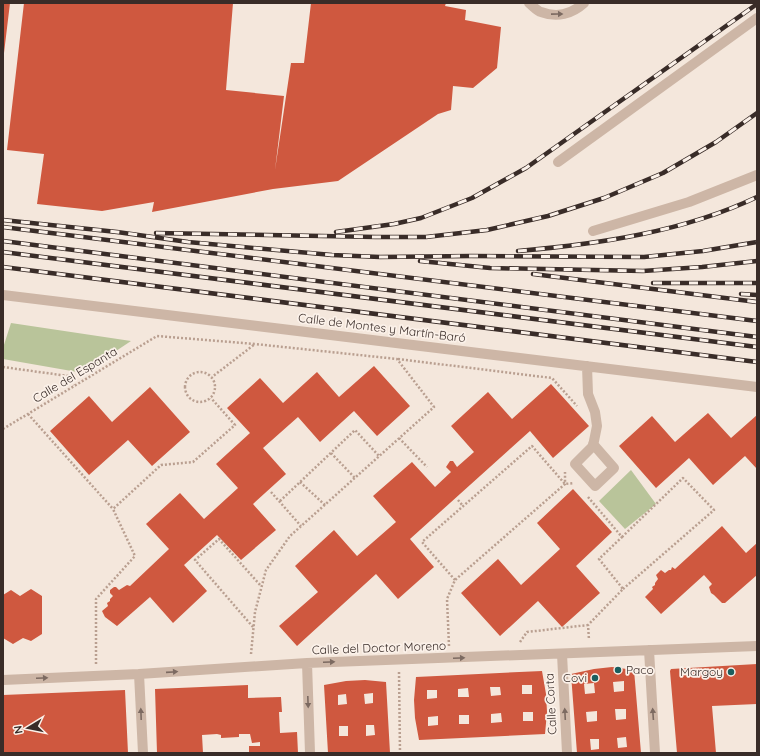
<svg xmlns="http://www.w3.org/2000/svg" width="760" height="756" font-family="Quicksand,sans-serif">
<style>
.green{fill:#b9c49a}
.building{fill:#cf583f;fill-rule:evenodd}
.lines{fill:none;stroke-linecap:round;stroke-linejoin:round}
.path{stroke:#b99f90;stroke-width:2.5;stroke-dasharray:2 2;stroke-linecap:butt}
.minor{stroke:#cdb6a6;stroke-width:10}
.rail-casing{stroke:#392c28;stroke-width:4.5}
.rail{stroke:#fbf1e9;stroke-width:3;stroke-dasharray:9;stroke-linecap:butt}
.oneway{fill:#7c6a61}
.poi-dot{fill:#1a5e5e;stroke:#fbf1e9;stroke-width:1.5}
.labels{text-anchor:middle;stroke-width:3.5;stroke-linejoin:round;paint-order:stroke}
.street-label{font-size:12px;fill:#392c28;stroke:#fbf1e9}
.poi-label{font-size:12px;fill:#392c28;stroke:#fbf1e9;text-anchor:end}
</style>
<rect width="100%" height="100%" fill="#f4e7dc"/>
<path class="green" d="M11,323L131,341L83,373L3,359V348Z
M631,470L656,504L625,529L599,501Z"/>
<path class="building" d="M3,3H10L4,53H3Z
M24,3H233L226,90L284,96L275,170L291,63H304L311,3H446L445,6L466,10L465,20L501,27L497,68L473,88L453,86L451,110L438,114L338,181L273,189L152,212L154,202L102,211L37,204L44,154L7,150Z
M374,366L410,406L377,436L354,411L320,442L298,417L263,448L286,474L253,504L276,530L241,560L217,535L184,565L207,591L173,623L150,597L117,626L105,617L102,611L108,606L107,603L110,601V599L113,596L110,593V590L114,587H116L119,590L127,585L130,586L169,549L146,524L180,493L204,519L238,488L216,464L250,433L227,408L260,378L283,403L317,372L339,397Z
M551,384L589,426L553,458L530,431L410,539L434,567L398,599L376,574L297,646L279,626L318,592L295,566L334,530L357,556L396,522L373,496L412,462L435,487L451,472L446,467L450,461H453L457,467L474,452L451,426L488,392L512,419Z
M150,387L190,432L152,466L128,440L89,475L50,431L89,396L112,422Z
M708,413L731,438L757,415V469L745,456L713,485L689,458L656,488L619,446L652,416L675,442Z
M573,489L612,532L576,566L600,593L562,627L538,601L500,636L461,593L498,559L521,585L560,549L537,523Z
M722,526L746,553L757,543V575L725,603H722L714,595L711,593L709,587L712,584L704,575L661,614L645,597L653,589L652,587L655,585V583L658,579L656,575L661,570L665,573L669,570H671L672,567L675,569Z
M31,589L42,596V634L31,641L23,638L13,644L3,638V595L11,590L20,596Z
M757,664V704L712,706L716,753H677L670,671L671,669Z
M612,667L634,670L641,753H577L571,674L594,669ZM624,681V691L614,692L613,682ZM594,683L595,693L585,694L584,684ZM615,709H626V719L616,720ZM597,711V721L587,722L586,712ZM626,737L627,747L618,748L617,738ZM590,739H599V749L591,750Z
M542,671L546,694L547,712L545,734L419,740L415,718L414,700L416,677ZM522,685H532V694H522ZM490,687H500L501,695L491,696ZM468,688L469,697H458V689ZM427,690H437V698L427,699ZM523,712H533V721H523ZM501,713L502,722L491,723V714ZM459,715H469V724H459ZM438,716V725L428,726V717Z
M365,680L386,682L390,753H328L324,685L346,681ZM373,693V703L365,704L364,694ZM346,694L347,704L338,705V695ZM366,725H374L375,735L366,736ZM339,726H348V736H339Z
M248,685V698L281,697L282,712H279L280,733L297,732L298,753H249V746H260V742L252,743L250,734H239V737L221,738V735L217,734L202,735L203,753H157L155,689Z
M125,690L128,753H3V695Z"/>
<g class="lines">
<path class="path" d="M398,359L552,378L577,406
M3,367L68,376L74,385
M185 387a15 15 0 1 1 30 0a15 15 0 1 1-30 0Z
M28,414L113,509
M3,429L157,336L255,344L212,377
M399,438L427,467
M331,453L355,478
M300,482L325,505
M271,492L301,526
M588,497L622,537L599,559L623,589L588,625L589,640
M458,500L463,506
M280,501L355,430L379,456
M622,537L683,478L714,510L623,589
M455,580L422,542L532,446L565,484L574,483
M253,627L195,560L219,539L261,586
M520,642L527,632L588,625
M449,646L447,599L455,580L565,484V472
M251,654L255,612L266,570L290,536L434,407L397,359L255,344
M96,664V599L135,556L113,509L161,465L193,462L235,425L211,398
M399,672L400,753"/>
<path class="minor" d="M529,3C533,6 537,11 541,12C557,18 572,14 584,3
M558,162L757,18
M593,231L689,202L757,175
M3,295L757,387
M587,366L588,394L595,412L597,426L593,446L575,464L595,486L614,468L593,444
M649,650L655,753
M562,654L567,753
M307,663L310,753
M139,674L143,753
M3,680L139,674L307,663L757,646"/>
<g class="rail-casing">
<path id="rail" d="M3,220L117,232L188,242L332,255L380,257L471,256L644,257L703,251L757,242
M3,227L757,321
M336,232L394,224L421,218L472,198L526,168L757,4
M156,233L376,237H426L487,230L548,216L604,198L663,173L716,142L757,113
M3,241L757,337
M518,251C598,244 684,232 757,197
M3,252L757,347
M420,261L490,268L643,271L702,267L757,261
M3,267L757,362
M533,274L757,302
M653,283H757
M741,294L757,295"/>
</g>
<use href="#rail" class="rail"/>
</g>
<defs><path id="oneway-solid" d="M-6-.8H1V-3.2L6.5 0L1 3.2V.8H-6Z"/></defs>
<g class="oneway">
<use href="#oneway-solid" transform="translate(557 14) rotate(-1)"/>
<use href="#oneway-solid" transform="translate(459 658) rotate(-2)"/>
<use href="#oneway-solid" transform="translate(329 662) rotate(-2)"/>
<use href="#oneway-solid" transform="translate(172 672) rotate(-4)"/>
<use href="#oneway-solid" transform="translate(42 678) rotate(-3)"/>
<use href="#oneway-solid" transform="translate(308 702) rotate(88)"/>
<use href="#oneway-solid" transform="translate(141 714) rotate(-92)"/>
<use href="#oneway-solid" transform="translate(565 714) rotate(-93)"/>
<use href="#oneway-solid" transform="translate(653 714) rotate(-94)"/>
</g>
<g class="poi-dot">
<circle cx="618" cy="670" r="4"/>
<circle cx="731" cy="672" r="4"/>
<circle cx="595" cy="678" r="4"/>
</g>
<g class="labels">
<g class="street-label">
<text transform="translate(382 328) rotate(7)" y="4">Calle de Montes y Martín-Baró</text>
<text transform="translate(75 375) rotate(-31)" y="4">Calle del Espanta</text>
<text transform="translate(379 648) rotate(-2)" y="4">Calle del Doctor Moreno</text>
<text transform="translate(551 704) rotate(-93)" y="4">Calle Corta</text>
</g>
<g class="poi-label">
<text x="626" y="674" text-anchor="start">Paco</text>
<text x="723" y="676">Margoy</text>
<text x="587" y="682">Covi</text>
</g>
</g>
<rect width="760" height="756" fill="none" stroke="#392c28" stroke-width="8"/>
<g transform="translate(28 728) rotate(260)" stroke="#fbf1e9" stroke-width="3" paint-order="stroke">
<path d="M0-3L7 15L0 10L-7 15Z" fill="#392c28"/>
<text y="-6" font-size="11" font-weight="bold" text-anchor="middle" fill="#392c28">N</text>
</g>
</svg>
